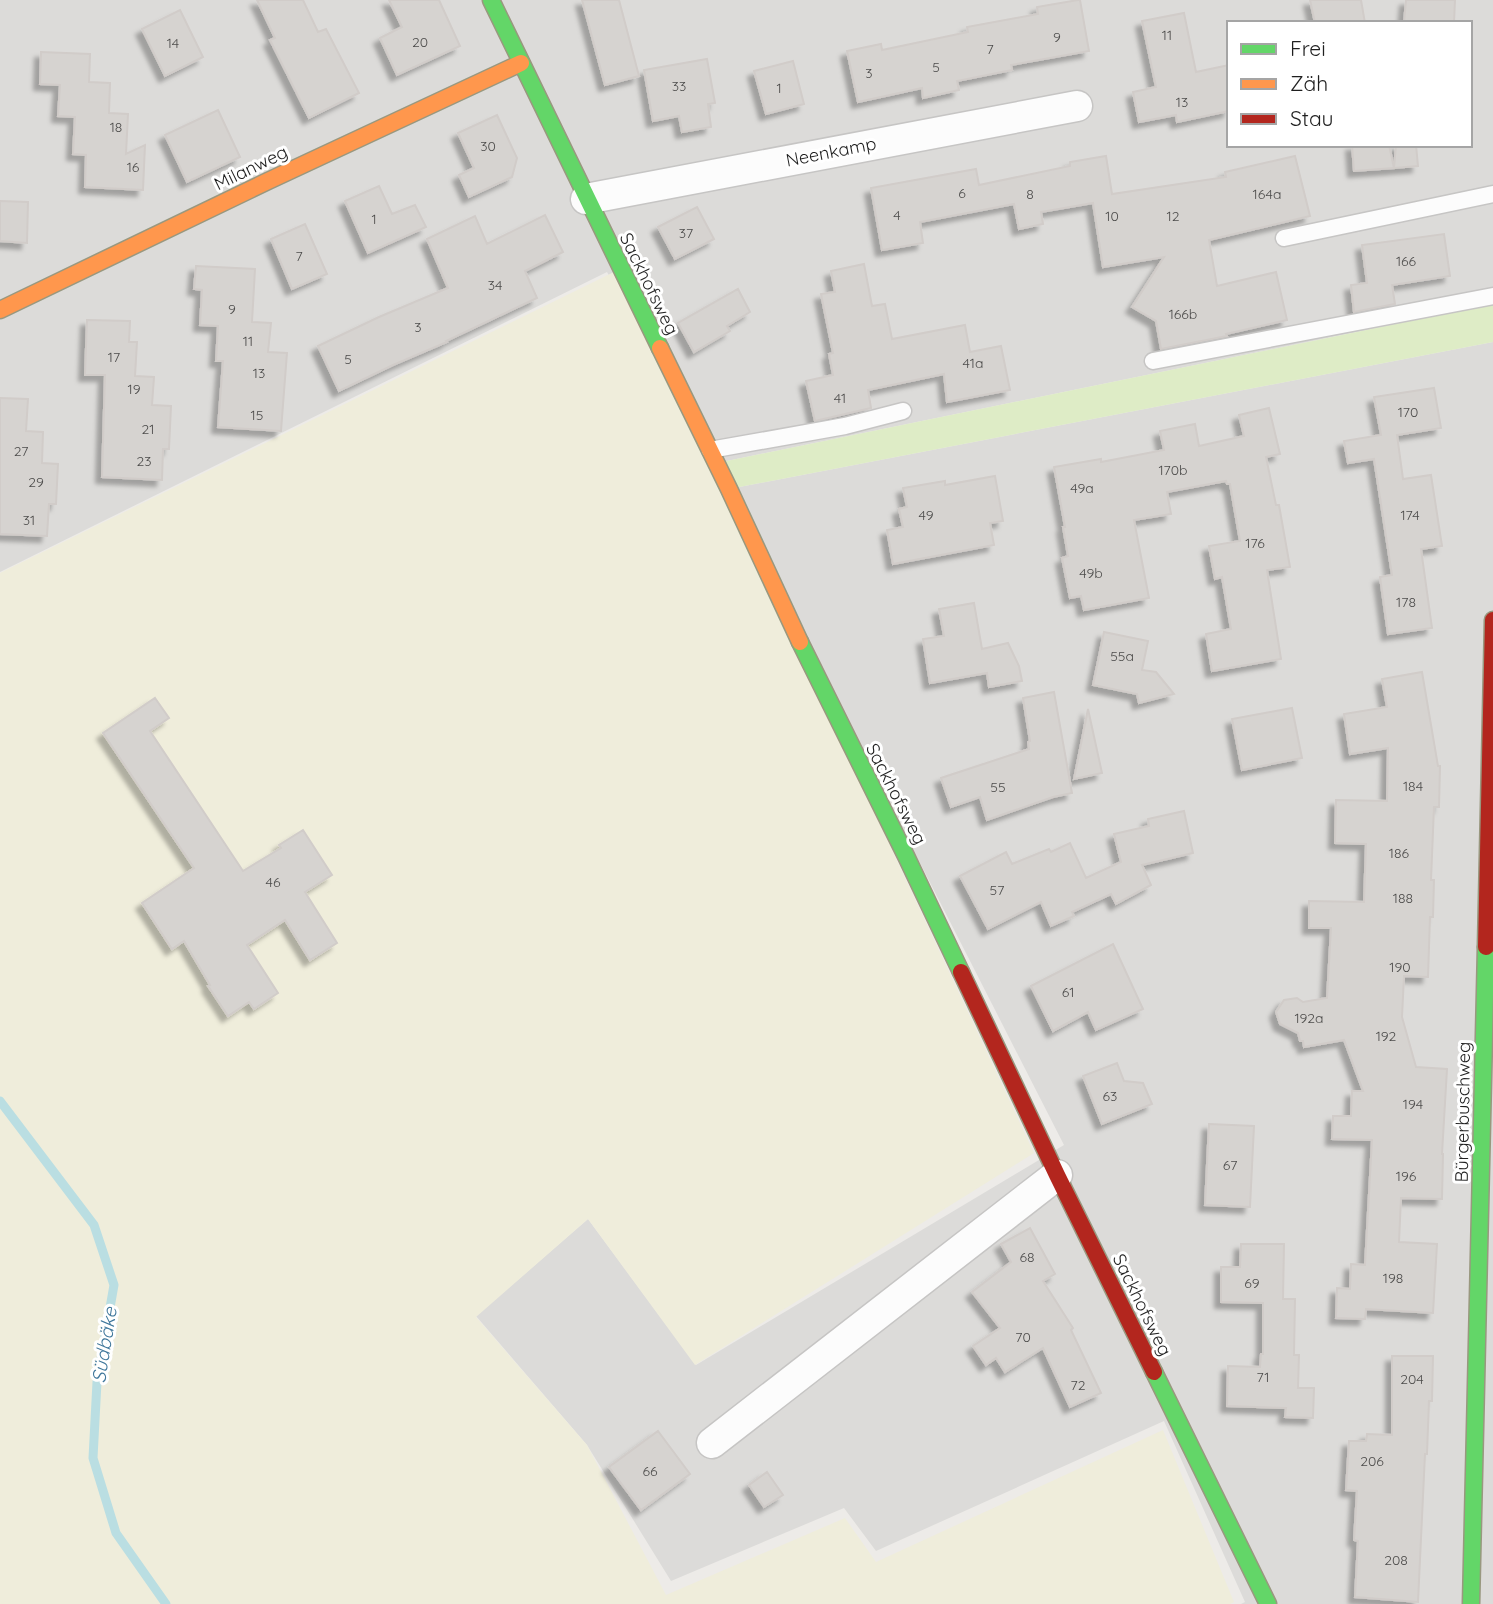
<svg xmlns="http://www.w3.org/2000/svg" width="1493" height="1604" font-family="Quicksand,sans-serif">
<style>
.residential{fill:#dcdbd9;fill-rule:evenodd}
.farmland{fill:#efeddb}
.grass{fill:#deecc6}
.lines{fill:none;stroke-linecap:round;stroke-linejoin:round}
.stream{stroke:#badee2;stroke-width:9}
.building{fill:#d6d3d0;stroke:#d1ccc9;stroke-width:2;filter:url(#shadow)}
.lane-casing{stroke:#c6c5c4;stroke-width:19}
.street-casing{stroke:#c6c5c4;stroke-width:33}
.fast-casing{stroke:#99987f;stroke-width:19}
.slow-casing{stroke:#99987f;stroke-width:19}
.jam-casing{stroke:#99987f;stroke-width:19}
.lane{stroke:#fcfcfc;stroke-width:16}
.street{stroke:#fcfcfc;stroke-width:30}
.fast{stroke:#63d668;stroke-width:16}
.slow{stroke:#ff974d;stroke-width:16}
.jam{stroke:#b3261e;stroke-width:16}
.labels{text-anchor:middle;stroke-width:6;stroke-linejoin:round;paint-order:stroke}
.number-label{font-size:14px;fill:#4d4c4b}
.street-label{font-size:18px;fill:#1f1f1f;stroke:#fff}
.water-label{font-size:19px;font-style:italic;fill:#3f779b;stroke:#fff}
</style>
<defs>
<filter id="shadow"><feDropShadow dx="-6" dy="6" stdDeviation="2" flood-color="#0004"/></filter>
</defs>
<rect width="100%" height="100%" fill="#edebe8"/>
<path class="residential" d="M0,0H1493V304L717,463L607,272L0,572ZM1229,23H1470V145H1229Z
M1493,342V1604H1241L1245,1602L1164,1421L876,1551L844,1508L671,1581L587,1445L476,1316L588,1219L696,1365L1064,1145L729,489Z"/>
<path class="farmland" d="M620,269L1034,1153L695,1365L588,1219L476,1317L587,1445L666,1595L845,1518L876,1562L1163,1430L1234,1602L1230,1604H0V573Z"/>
<path class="grass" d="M1493,304V342L729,489L717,463Z"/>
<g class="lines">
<path class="stream" d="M0,1101L94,1225L114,1285L97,1382L93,1458L116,1533L166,1604"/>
</g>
<path class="building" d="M257,0H303L318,32L326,29L359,93L309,118L270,40L275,38Z
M389,0H439L460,46L397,75L380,38L402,27Z
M582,0H619L639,76L605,85Z
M1078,0H1080L1089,51L1011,65L1012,70L957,81L959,90L923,98L922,88L858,102L847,51L881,44L882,50L968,32L967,27L1038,14L1037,7Z
M1310,0H1361L1365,23H1315Z
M1406,0H1455L1454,23H1404Z
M180,10L203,57L165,76L142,29Z
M1184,13L1196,72L1229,65V111L1177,122L1176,115L1139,122L1133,92L1156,87L1142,21Z
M41,52L90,54L89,82L110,83L109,113L128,114L126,154L145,145L143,190L85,187L86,155L73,154L75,117L58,116L60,85L40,84Z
M707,59L715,103L708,104L711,127L682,132L679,116L653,121L644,70Z
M793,61L804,104L766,114L754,71Z
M218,110L240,157L187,182L165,135Z
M497,115L517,158L512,177L469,197L459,175L474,168L458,133Z
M1352,145H1389L1394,168L1354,171Z
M1396,145H1416L1418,166L1394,168Z
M1106,156L1112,194L1226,177L1225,172L1295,156L1310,216L1209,240L1217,286L1276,272L1287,320L1226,334L1227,336L1161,349L1156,321L1132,307L1164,257L1103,267L1093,203L1041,212L1043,224L1019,229L1014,204L920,222L923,243L882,250L871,188L976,169L979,185L1070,166V162Z
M379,186L392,214L415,205L426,227L368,253L345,201Z
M0,201L28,202L27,243L0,241Z
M697,207L714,239L675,259L658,227Z
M545,215L563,252L525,271L537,298L446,341L447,342L393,365L339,391L318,346L379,317L448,288L427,239L475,216L487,244Z
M305,224L327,274L292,289L271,239Z
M1444,234L1450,276L1392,285L1395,304L1354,312L1351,285L1367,283L1362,245Z
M864,264L872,306L885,304L892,339L965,325L970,352L1001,346L1010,390L947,402L944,374L868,390L871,408L815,421L806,381L833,375L829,354L833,353L821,294L835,292L831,271Z
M196,266L255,269L252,322L271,323L268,352L287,353L281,431L218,427L223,361H216L218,326L200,325L202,290L194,289Z
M738,289L750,312L727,326L730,331L694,352L678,323Z
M87,320L130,321L129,342H137L135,376L154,377L152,405L171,406L169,449H163L162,480L102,477L105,375H85Z
M1434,388L1441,428L1397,435L1403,479L1431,475L1442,546L1421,549L1432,628L1388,634L1380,577L1392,575L1374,459L1348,463L1344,441L1381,435L1374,397Z
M0,398L28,399L26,431L43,432L42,463L58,464L56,504H49L47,536L0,534Z
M1269,408L1280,454L1266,457L1276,505H1279L1290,567L1267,570L1281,659L1212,671L1206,634L1231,629L1222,577L1215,579L1209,546L1240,541L1230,484H1227L1226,481L1167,492L1171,514L1134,520L1149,598L1084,610L1081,596L1070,598L1062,558L1068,556L1063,527H1065L1054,467L1101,459V462L1164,450L1160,431L1195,424L1199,446L1244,436L1239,415Z
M995,476L1003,521L990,523L994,545L893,564L887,530L903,527L899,509L907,507L903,488L945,481V485Z
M974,603L982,649L1008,643L1019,666L1022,681L989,687L987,673L930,683L923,639L944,636L939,609Z
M1104,632L1148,641L1142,670L1156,672L1174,694L1139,703L1137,694L1093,685Z
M1422,672L1438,766H1440L1439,807H1434L1431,880H1434L1433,917H1430L1428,977L1404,976L1402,1017L1416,1067L1447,1069L1442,1154H1443L1442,1199L1401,1198L1399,1242L1437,1244L1433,1313L1366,1309L1365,1319L1336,1318L1337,1288L1350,1289L1351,1264L1365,1265L1372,1140L1332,1139L1333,1116H1351L1352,1091H1363L1344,1040L1304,1047L1303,1041H1300L1298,1033L1280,1024L1276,1012L1284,1000L1297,998L1303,1002L1327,998L1331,928H1309V901L1364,902L1366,844L1335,843L1336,800L1387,801L1388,748L1350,754L1344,714L1387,707L1382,679Z
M1054,692L1072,793L1053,797L987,820L980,797L951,807L941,778L1029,749L1028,742L1030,741L1023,698Z
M155,698L169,718L150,731L243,871L281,848L279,845L303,830L332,875L305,892L337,943L310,960L285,920L247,945L278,993L254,1009L249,1002L228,1016L208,986L210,985L184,941L172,949L142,903L194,868L103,733Z
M1292,708L1302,758L1242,770L1232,719Z
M1088,709L1102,773L1074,779Z
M1184,811L1193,853L1142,865L1151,885L1116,904L1111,894L1072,912L1074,916L1051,926L1041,902L988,929L960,876L1006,852L1012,864L1049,849L1051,852L1070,843L1086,878L1121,862L1114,834L1149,826L1148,819Z
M1113,944L1143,1009L1096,1030L1088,1012L1053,1031L1031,986Z
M1117,1063L1124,1081L1143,1083L1152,1104L1102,1124L1083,1076Z
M1209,1124L1254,1126L1250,1207L1205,1205Z
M1030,1228L1055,1274L1043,1281L1073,1328L1071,1330L1101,1393L1070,1407L1043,1348L1005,1372L996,1358L986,1365L973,1346L1000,1328L972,1292L1011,1262L1001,1244Z
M1241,1244H1284L1283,1299H1295L1294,1355H1299L1298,1388H1314L1313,1418L1285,1417L1286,1408L1227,1406L1228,1366L1260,1367L1261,1354H1263V1303L1221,1302V1267H1240Z
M1392,1356H1433L1432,1401H1429L1427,1454H1425L1418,1602L1355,1597L1358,1541L1354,1540L1357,1491L1346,1490L1349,1441H1366L1367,1434L1392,1435Z
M658,1431L690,1474L641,1510L609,1467Z
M767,1472L783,1495L764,1507L749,1485Z"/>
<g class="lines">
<g class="lane-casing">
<path id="lane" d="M1284,238L1493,194
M1153,361L1493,296
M710,450L845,426L903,411"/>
</g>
<g class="street-casing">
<path id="street" d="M586,199L1077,106
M712,1443L1057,1175"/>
</g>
<g class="fast-casing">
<path id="fast" d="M491,0L660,348
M800,642L906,856L961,972
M1154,1372L1268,1604
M1471,1604L1486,947"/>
</g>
<g class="slow-casing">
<path id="slow" d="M0,310L268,181L521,63
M660,348L729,489L800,642"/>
</g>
<g class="jam-casing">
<path id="jam" d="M1486,947L1493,620
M961,972L1057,1175L1154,1372"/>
</g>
<use href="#lane" class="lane"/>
<use href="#street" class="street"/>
<use href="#fast" class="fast"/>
<use href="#slow" class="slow"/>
<use href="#jam" class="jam"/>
</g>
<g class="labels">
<g class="number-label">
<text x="1167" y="40">11</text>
<text x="1057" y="42">9</text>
<text x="420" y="47">20</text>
<text x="173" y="48">14</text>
<text x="990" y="54">7</text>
<text x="936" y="72">5</text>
<text x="869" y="78">3</text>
<text x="679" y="91">33</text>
<text x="779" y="93">1</text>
<text x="1182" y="107">13</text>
<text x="116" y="132">18</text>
<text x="488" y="151">30</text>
<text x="133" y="172">16</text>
<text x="962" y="198">6</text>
<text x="1030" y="199">8</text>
<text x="1267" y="199">164a</text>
<text x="897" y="220">4</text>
<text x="1112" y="221">10</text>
<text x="1173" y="221">12</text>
<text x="374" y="224">1</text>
<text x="686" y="238">37</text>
<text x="299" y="261">7</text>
<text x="1406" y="266">166</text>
<text x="495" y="290">34</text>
<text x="232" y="314">9</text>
<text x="1183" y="319">166b</text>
<text x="418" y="332">3</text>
<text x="248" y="346">11</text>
<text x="114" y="362">17</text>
<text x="348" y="364">5</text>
<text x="973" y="368">41a</text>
<text x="259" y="378">13</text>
<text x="134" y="394">19</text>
<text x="840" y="403">41</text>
<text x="1408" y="417">170</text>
<text x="257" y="420">15</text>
<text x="148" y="434">21</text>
<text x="21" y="456">27</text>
<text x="144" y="466">23</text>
<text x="1173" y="475">170b</text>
<text x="36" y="487">29</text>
<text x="1082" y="493">49a</text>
<text x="926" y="520">49</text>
<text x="1410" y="520">174</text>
<text x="29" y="525">31</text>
<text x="1255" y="548">176</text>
<text x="1091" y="578">49b</text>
<text x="1406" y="607">178</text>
<text x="1122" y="661">55a</text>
<text x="1413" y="791">184</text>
<text x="998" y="792">55</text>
<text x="1399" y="858">186</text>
<text x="273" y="887">46</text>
<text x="997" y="895">57</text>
<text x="1403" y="903">188</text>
<text x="1400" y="972">190</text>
<text x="1068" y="997">61</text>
<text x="1309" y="1023">192a</text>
<text x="1386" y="1041">192</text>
<text x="1110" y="1101">63</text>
<text x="1413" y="1109">194</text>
<text x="1230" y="1170">67</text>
<text x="1406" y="1181">196</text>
<text x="1027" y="1262">68</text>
<text x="1393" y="1283">198</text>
<text x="1252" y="1288">69</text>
<text x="1023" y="1342">70</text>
<text x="1263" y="1382">71</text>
<text x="1412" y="1384">204</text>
<text x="1078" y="1390">72</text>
<text x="1372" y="1466">206</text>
<text x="650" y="1476">66</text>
<text x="1396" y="1565">208</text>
</g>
<g class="street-label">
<text transform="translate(831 152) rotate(-11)" y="6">Neenkamp</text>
<text transform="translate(251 168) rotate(-26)" y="6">Milanweg</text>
<text transform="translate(649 284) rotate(64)" y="6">Sackhofsweg</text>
<text transform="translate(896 794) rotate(63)" y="6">Sackhofsweg</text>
<text transform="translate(1463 1112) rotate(-89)" y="6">Bürgerbuschweg</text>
<text transform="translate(1142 1305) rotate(64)" y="6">Sackhofsweg</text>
</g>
<g class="water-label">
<text transform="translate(104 1345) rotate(-81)" y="7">Südbäke</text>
</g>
</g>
<rect x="1227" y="21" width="245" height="126" fill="#ffffff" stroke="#a5a5a5" stroke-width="2"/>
<rect x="1241" y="44" width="35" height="10" fill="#63d668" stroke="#a5a5a5" stroke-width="2"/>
<text x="1290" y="56" font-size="21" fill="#1f1f1f">Frei</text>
<rect x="1241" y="79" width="35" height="10" fill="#ff974d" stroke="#a5a5a5" stroke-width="2"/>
<text x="1290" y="91" font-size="21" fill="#1f1f1f">Zäh</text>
<rect x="1241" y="114" width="35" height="10" fill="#b3261e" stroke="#a5a5a5" stroke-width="2"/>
<text x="1290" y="126" font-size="21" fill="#1f1f1f">Stau</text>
</svg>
